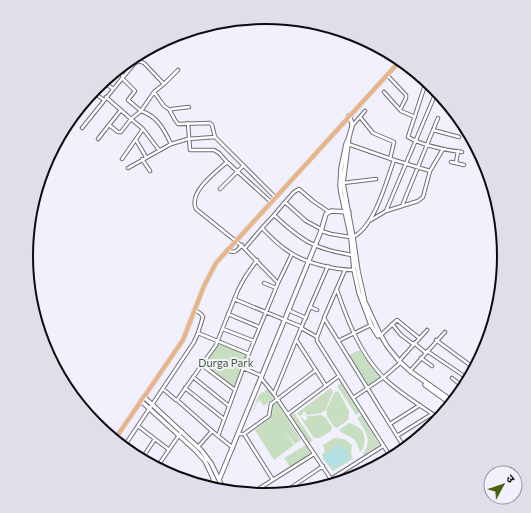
<svg xmlns="http://www.w3.org/2000/svg" width="531" height="513" font-family="Commissioner,'Noto Sans Devanagari',sans-serif">
<style>
.green{fill:#c7dec0}
.water{fill:#b3e1e1}
.lines{fill:none;stroke-linecap:round;stroke-linejoin:round}
.street-casing{stroke:#6e6c77;stroke-width:4.5}
.secondary-casing{stroke:#6e6c77;stroke-width:5.5}
.primary-casing{stroke:#d3d3d4;stroke-width:5.5}
.street{stroke:#fff;stroke-width:2.5}
.secondary{stroke:#fff;stroke-width:3.5}
.primary{stroke:#eeb280;stroke-width:3.5}
.labels{text-anchor:middle;stroke-width:4;stroke-linejoin:round;paint-order:stroke}
.park-label{font-size:11px;fill:#3e5f34;stroke:#f2f0fd}
.rim{fill:none;stroke:#0d0c10;stroke-width:2}
</style>
<rect width="100%" height="100%" fill="#f2f0fd"/>
<path class="green" d="M219,343L247,355L233,388L204,366Z
M359,350L381,377L368,387L349,355Z
M341,383L360,412L356,415L337,386Z
M269,388L274,398L264,406L260,400L256,403L257,404L254,407L255,409L252,411L259,395Z
M331,388L333,392L325,411H323L322,413L307,415L304,411L302,415L299,416L297,413Z
M338,391L349,411L348,420L337,428L334,427L327,416V413L326,411L334,393Z
M277,403L301,440L295,444L284,430L294,445L274,460L255,430L271,417V407Z
M294,413L313,441L309,443L291,415Z
M321,415L325,417L332,427L331,431L320,438H314L300,417H302L305,421L307,419V416Z
M362,415L379,445L364,455L363,453C374,441 364,429 357,418Z
M349,423C363,427 367,435 363,449L360,452C355,433 350,440 339,430Z
M334,438L344,439L352,445L351,452L353,459L333,471L323,459L322,454L325,452L323,445Z
M306,445L311,455L290,467L284,458Z"/>
<path class="water" d="M337,445H341L346,451L350,460L334,469L325,461L323,457Z"/>
<g class="lines">
<g class="street-casing">
<path id="street" d="M401,65L419,80L436,88
M118,72L123,76
M387,75L406,95V98L400,110
M104,82L113,89
M426,82L408,137C422,145 446,150 462,152
M164,84L178,70
M93,92L104,100
M154,92L164,106L170,110
M384,92L401,111L415,117
M360,117L373,133L394,142L390,159
M188,123L190,150H214L219,153L227,162C216,172 188,192 196,209L242,246L278,283L247,358L218,436
M109,125L121,110
M352,126L365,111
M82,128C100,106 117,84 135,63C139,61 141,61 144,63L164,84L154,92L141,111L128,100L135,91L122,78
M433,130L459,137
M215,137L275,197
M98,139L109,125L118,132H121L131,119L106,97
M136,140L146,157
M171,144L188,139L215,137L212,125L210,123L178,124L175,120L170,111L172,109L189,107
M348,144L394,160L430,171
M122,159L143,129
M142,159L150,171
M227,162L271,202
M451,162L464,165
M456,163L458,151
M128,168L171,144C164,129 157,116 141,111L131,119L143,129L159,150
M343,183L376,179
M220,189L243,166
M285,202L294,192L299,189L313,201L329,212
M402,206L438,118
M386,211L437,90
M274,215L285,202L306,221L321,229
M371,220L386,211L418,201L423,197L430,171L443,149
M262,228L274,215C302,241 314,249 352,255
M321,231L331,234L350,237
M353,237C375,226 386,182 394,160
M245,248L262,228C270,236 278,245 288,251C304,263 335,270 354,270
M227,250C234,254 237,251 242,245
M345,270L324,318L404,447
M264,283L276,288
M278,283L292,254
M337,290C348,322 360,354 385,379C401,394 421,406 440,419
M234,299L302,327
M310,307L317,310
M288,310L306,318
M228,314L259,327
M324,319L317,337V341L390,456
M392,324L401,335L413,344
M223,329L254,341
M198,333L249,354
M381,335L397,320L419,338
M317,337L301,328L328,266
M436,340L474,368
M297,341L326,386
M338,341L371,325
M414,343L426,353
M427,351L467,378
M421,358L432,366
M399,361L427,330
M202,365L235,390
M243,368L262,376
M410,371L445,332
M193,377L229,406
M261,378L274,394L301,328
M452,378L462,386
M185,388L224,419
M163,389L176,400
M274,394L331,479L383,446
M353,398L384,377L399,364
M288,414L339,376
M390,424L420,405
M138,426L168,449
M212,431L177,400L216,345L238,290L245,277L257,260
M239,434H244L269,416L271,404L316,370
M244,434L273,480
M397,436L432,414
M125,445L194,342L198,333L203,317L201,314L195,310
M198,447L212,431L233,448
M143,457L155,439
M160,463L175,478
M157,467L182,431
M211,485L213,479
M322,485L331,479L333,483
M252,493L314,454
M283,493L323,466"/>
</g>
<g class="secondary-casing">
<path id="secondary" d="M349,116L352,123V126L349,137L343,183L353,237L358,271L365,302L379,332L387,346L399,361L410,371L452,401
M349,137L346,144L341,168L340,186L341,193L351,239L354,270L359,293L371,325L378,336
M425,385L450,403
M144,397L201,450L211,463L223,488
M141,401L195,450L205,461L217,486
M219,480L321,231L326,214L331,211L349,212"/>
</g>
<g class="primary-casing">
<path id="primary" d="M115,439L183,340L204,286L216,263L236,241L308,162L398,63"/>
</g>
<use href="#street" class="street"/>
<use href="#secondary" class="secondary"/>
<use href="#primary" class="primary"/>
</g>
<g class="labels">
<g class="park-label">
<text x="226" y="367">Durga Park</text>
</g>
</g>
<path d="M0 0H531V513H0ZM33 256a232 232 0 1 1 464 0a232 232 0 1 1-464 0Z" fill="#e0deea" fill-rule="evenodd"/>
<path class="rim" d="M33 256a232 232 0 1 1 464 0a232 232 0 1 1-464 0Z"/>
<g transform="translate(503 485) rotate(50)"><circle r="19" fill="#f2f0fd" stroke="#96959e"/>
<path d="M0-3L7 15L0 10L-7 15Z" fill="#49600c"/>
<text y="-6" font-size="11" font-weight="bold" text-anchor="middle" fill="#0d0c10">उ</text>
</g>
</svg>
